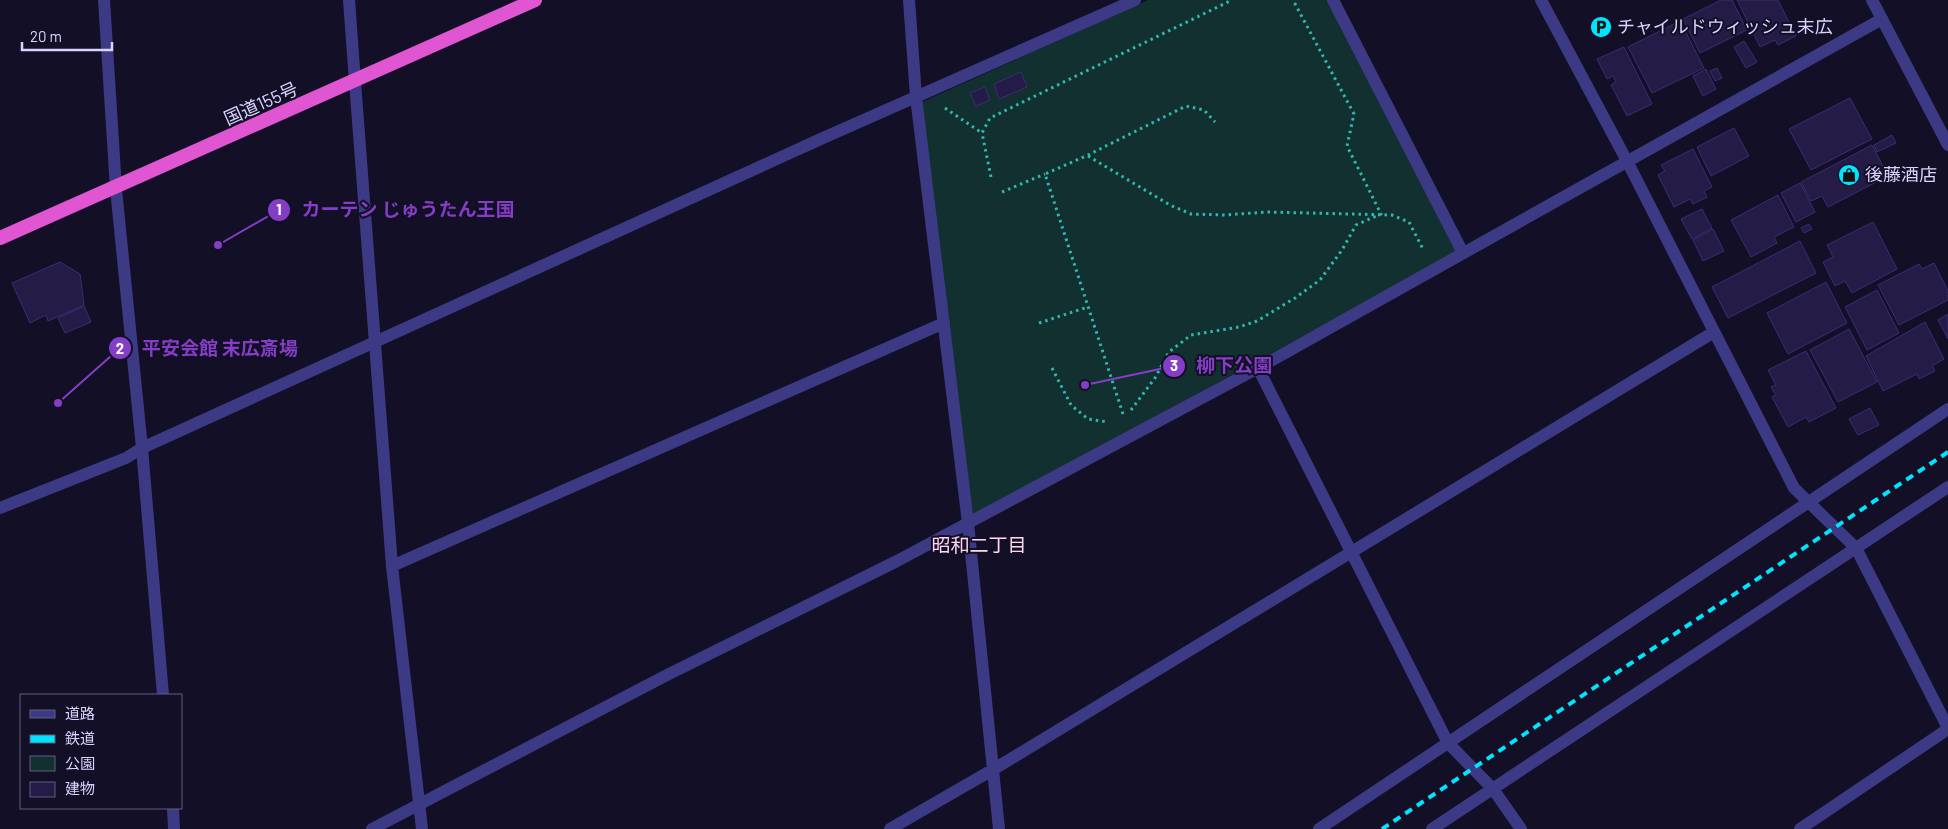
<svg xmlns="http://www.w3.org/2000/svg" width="1948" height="829" font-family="Barlow,'Noto Sans JP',sans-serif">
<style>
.green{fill:#12302f}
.building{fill:#241b47;stroke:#3b2d73}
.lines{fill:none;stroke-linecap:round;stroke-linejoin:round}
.path{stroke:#2fb8b0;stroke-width:3;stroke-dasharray:2.5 4;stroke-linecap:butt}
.minor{stroke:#3d3a85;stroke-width:12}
.tertiary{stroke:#3d3a85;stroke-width:12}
.trunk{stroke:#e055d1;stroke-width:14}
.rail{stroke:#00e5ff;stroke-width:4;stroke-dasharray:8 6;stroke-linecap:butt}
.labels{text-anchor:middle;stroke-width:4;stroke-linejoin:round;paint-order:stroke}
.poi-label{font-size:18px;fill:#d9d4ff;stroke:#130f26;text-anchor:start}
.street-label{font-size:18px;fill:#d9d4ff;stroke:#130f26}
.neighbourhood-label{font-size:19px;fill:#ffd6f0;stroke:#130f26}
.leader{fill:none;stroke:#843dc5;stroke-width:2}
.callout-dot{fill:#843dc5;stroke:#130f26;stroke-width:2}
.mark-label{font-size:15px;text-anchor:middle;font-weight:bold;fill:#fff}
.callout-label{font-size:19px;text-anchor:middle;font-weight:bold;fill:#843dc5;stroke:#130f26;stroke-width:4;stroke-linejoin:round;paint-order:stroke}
</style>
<rect width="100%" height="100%" fill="#130f26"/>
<path class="green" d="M1148,0H1328L1457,252L971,517L922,102Z"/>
<path class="building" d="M1721,0H1732L1747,30L1700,53L1683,19Z
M1737,0H1778L1796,36L1778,45L1775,40L1760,47Z
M1680,21L1704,68L1652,93L1628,47Z
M1744,41L1757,62L1746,68L1734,47Z
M1624,47L1652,104L1627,116L1611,85L1616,82L1613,76L1607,79L1597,59Z
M1717,68L1722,78L1715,81L1710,71Z
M1706,69L1716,89L1703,96L1693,76Z
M1021,72L1027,87L999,99L994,84Z
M985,87L990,100L976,106L970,93Z
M1850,98L1872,139L1811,170L1789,129Z
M1734,128L1749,156L1711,176L1697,147Z
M1892,135L1896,143L1877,152L1874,145Z
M1872,145L1888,176L1828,207L1822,196L1811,201L1801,182Z
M1693,149L1712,187L1704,191L1707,197L1693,204L1690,199L1674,207L1658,175L1665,171L1661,165Z
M1800,183L1815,212L1796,222L1781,193Z
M1778,195L1794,227L1774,237L1777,243L1751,257L1731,220Z
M1702,209L1712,228L1692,239L1681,219Z
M1873,222L1897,269L1852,293L1845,281L1835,286L1823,262L1833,257L1827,245Z
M1809,224L1812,229L1804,233L1801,228Z
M1713,229L1724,251L1703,261L1693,240Z
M1800,241L1816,273L1728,318L1712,287Z
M60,262L80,274L84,305L48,321L46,315L30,323L12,283Z
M1934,263L1948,291V300L1899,325L1878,285L1919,264L1922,269Z
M1826,282L1847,323L1788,354L1767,313Z
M1877,290L1899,333L1867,350L1845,307Z
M84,306L91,322L65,333L58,318Z
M1948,314V339L1938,320Z
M1925,322L1944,359L1932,366L1935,371L1919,379L1917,374L1883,391L1866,356Z
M1849,329L1877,382L1838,402L1810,350Z
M1806,351L1836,408L1809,422L1806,417L1788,427L1772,397L1776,395L1771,387L1776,385L1768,370Z
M1870,408L1879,425L1858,435L1849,419Z"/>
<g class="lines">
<path class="path" d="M945,108L982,133
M1088,156L1170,205L1191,214L1225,215L1267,212L1392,215L1409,222L1424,251
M991,177L982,133L990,118L1232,0
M1002,192L1045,174
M1039,323L1088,307
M1052,368L1071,405L1088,419L1108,422
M1131,410L1155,378L1169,352L1191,335L1239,327L1257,321L1295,298L1320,280L1342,250L1356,225L1381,214L1347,146L1354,114L1293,0
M1123,414L1045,174L1088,155L1186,106L1204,110L1215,122"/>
<path class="minor" d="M349,0L355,82
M909,0L916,97L968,523L999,829
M1333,0L1463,253
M1541,0L1627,161L1794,488L1856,548L1948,728
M1258,368L1448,743L1493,789L1521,829
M0,508L126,458L142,448L823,138L1135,0
M392,566L944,323
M372,829L667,675L897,561L1258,368L1882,19
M890,829L994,769L1714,332
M1319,829L1948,409
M1432,829L1948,487
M1800,829L1948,729"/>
<path class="tertiary" d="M104,0L116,189L142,448L163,695
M1872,0L1948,145
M355,82L392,566L422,829
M173,808L174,829"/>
<path class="trunk" d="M0,238L535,0"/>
<path class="rail" d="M1382,829L1948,452"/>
</g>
<defs>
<g id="parking-disc" transform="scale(1.125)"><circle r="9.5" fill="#00e5ff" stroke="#130f26"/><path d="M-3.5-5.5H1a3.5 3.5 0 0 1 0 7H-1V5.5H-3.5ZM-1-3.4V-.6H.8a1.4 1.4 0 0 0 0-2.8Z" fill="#111"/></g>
<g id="shop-disc" transform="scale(1.125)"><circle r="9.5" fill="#00e5ff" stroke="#130f26"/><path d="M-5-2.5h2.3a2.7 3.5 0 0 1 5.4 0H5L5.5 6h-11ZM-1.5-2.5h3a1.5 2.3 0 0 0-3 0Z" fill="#111"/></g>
</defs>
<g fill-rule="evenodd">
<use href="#parking-disc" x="1601" y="27"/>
<use href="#shop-disc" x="1849" y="175"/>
</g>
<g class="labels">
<g class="poi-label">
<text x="1617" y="33">チャイルドウィッシュ末広</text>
<text x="1865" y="181">後藤酒店</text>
</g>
<g class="street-label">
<text transform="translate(261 104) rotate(-24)" y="6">国道155号</text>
</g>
<g class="neighbourhood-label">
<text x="979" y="552">昭和二丁目</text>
</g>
</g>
<path class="leader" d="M218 245L279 210M58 403L120 348M1085 385L1174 366"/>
<g class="callout-dot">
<circle cx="218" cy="245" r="5"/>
<circle cx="58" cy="403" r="5"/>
<circle cx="1085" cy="385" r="5"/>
<circle cx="279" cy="210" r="12"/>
<circle cx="120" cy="348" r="12"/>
<circle cx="1174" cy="366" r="12"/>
</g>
<g class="mark-label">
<text x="279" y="215">1</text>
<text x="120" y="354">2</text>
<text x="1174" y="371">3</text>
</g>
<g class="callout-label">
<text x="408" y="216">カーテン じゅうたん王国</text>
<text x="220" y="355">平安会館 末広斎場</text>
<text x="1234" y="372">柳下公園</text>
</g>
<rect x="20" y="694" width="162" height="115" fill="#130f26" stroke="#625e7d"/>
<rect x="30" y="710" width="25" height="8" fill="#3d3a85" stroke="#625e7d"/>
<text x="65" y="719" font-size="15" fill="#d9d4ff">道路</text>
<rect x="30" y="735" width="25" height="8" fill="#00e5ff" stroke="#625e7d"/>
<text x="65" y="744" font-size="15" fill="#d9d4ff">鉄道</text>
<rect x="30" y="756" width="25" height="15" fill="#12302f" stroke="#625e7d"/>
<text x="65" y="769" font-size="15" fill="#d9d4ff">公園</text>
<rect x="30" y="782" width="25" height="15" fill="#241b47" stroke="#625e7d"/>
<text x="65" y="794" font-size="15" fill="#d9d4ff">建物</text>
<path d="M22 42v8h90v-8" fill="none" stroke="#d9d4ff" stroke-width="2.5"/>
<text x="30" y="42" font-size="15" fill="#d9d4ff" stroke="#130f26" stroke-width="4" paint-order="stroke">20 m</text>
</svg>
